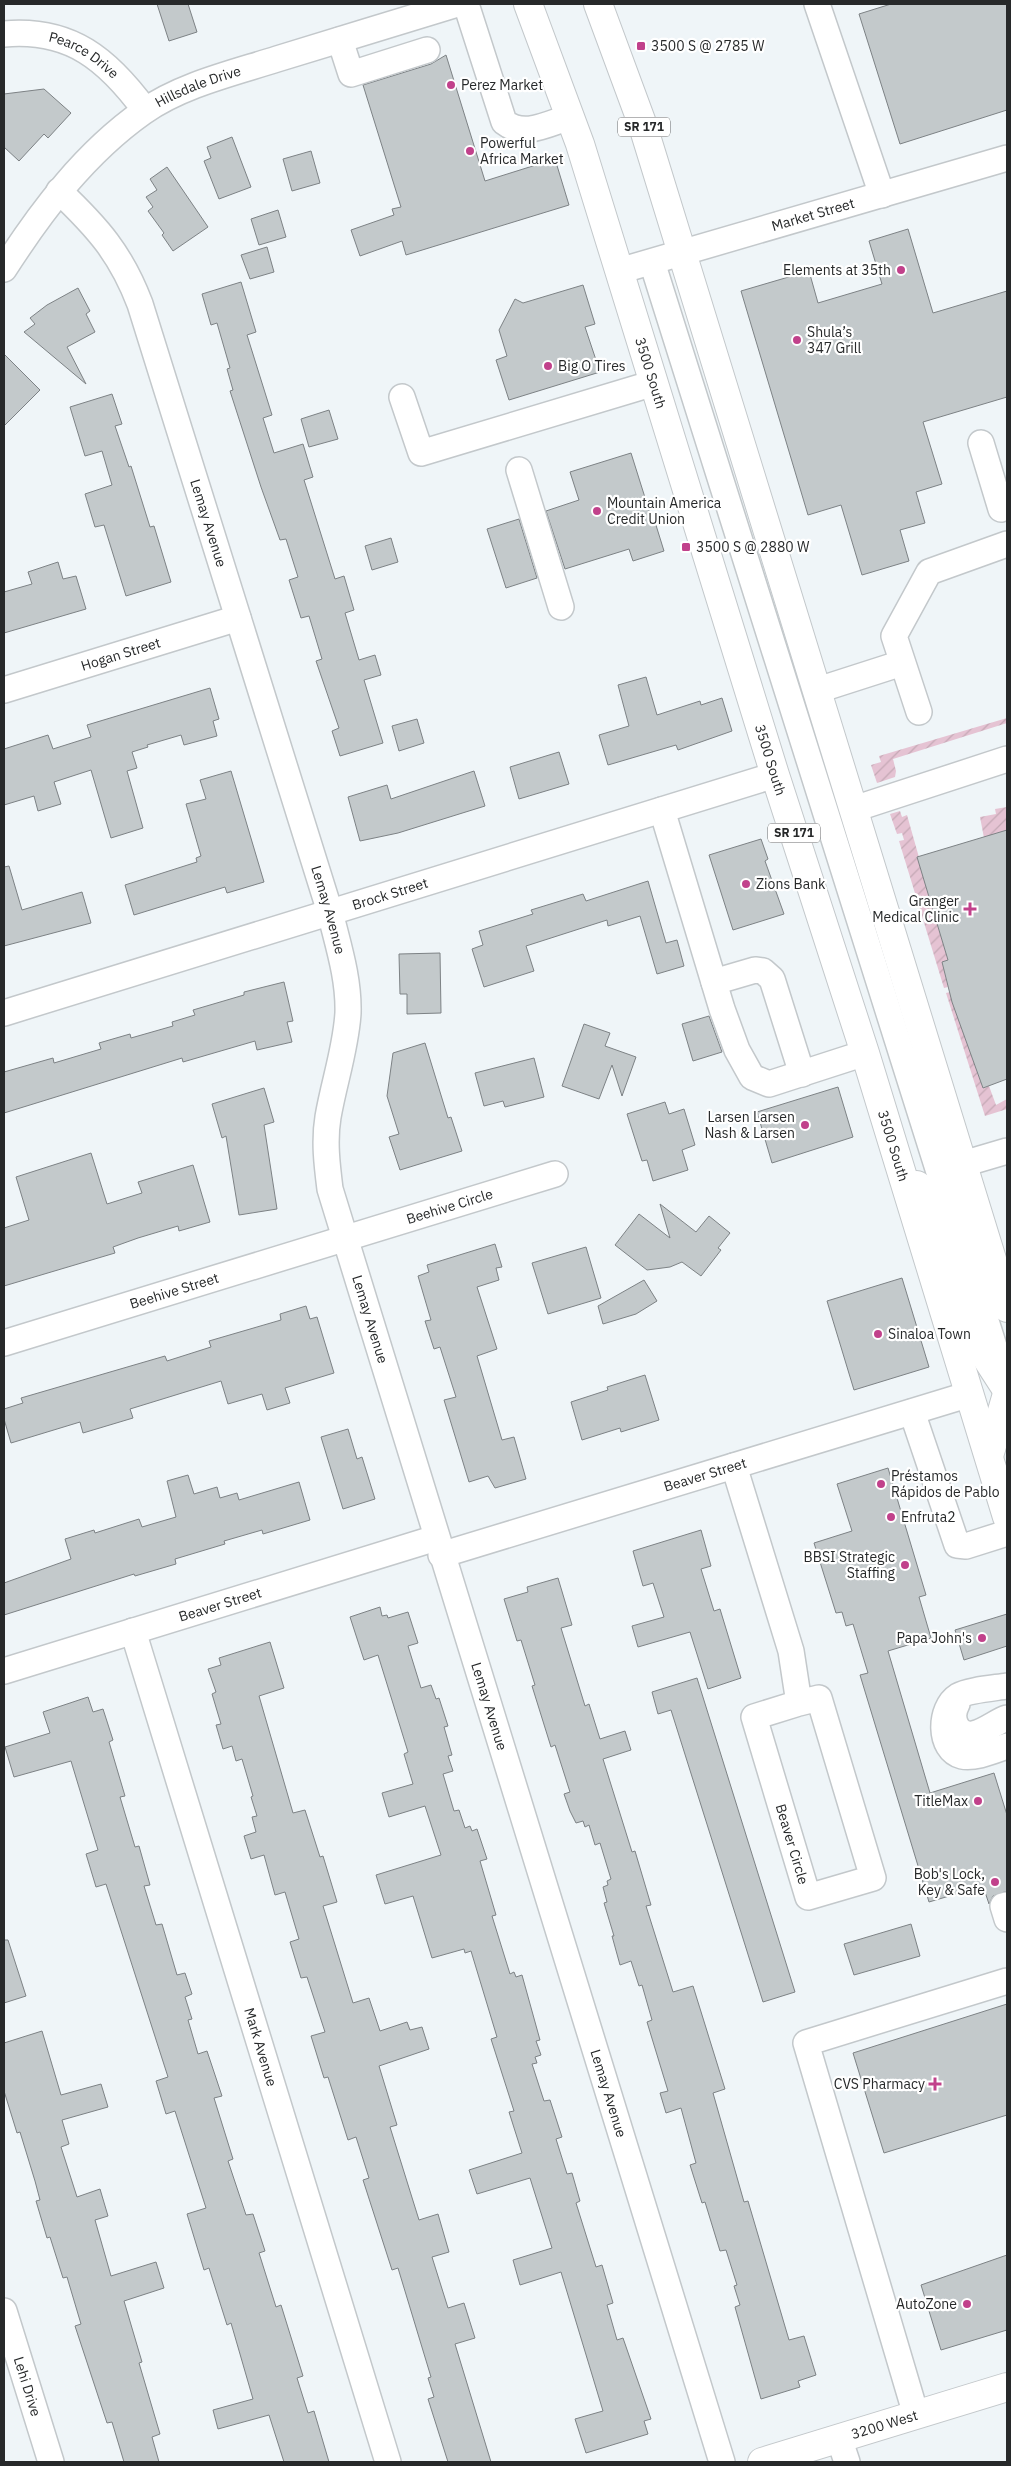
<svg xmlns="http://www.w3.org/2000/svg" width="1011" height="2466" font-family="'IBM Plex Sans',sans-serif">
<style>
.garden{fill:url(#garden-furrows)}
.building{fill:#c3c9cb;stroke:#7d8285}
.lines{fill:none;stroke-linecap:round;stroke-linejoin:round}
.minor-casing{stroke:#c3c8cb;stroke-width:28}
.major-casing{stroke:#c3c8cb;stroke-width:30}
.minor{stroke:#fff;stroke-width:25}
.major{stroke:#fff;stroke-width:28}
.poi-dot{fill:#c1418b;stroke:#fff;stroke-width:2}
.labels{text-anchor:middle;stroke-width:4.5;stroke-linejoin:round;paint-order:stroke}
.shield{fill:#fff;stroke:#68696a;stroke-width:1}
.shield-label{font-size:12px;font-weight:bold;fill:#27292a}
.poi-label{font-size:14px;fill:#27292a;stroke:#fff;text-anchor:start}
.street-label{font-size:14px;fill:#27292a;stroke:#fff}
</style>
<defs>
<pattern id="garden-furrows" width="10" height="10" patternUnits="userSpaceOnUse" patternTransform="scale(1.25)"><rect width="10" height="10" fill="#e5c3d3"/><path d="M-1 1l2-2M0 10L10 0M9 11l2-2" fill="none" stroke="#c4a8b5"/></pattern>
</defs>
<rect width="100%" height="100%" fill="#eff5f8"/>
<path class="garden" d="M1007,718V723L893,759L896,771L895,777L877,783L871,765L881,762L879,756Z
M1007,807V830L984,838L980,817L996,814L995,809Z
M900,811L902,817L907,815L948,960L942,962L948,987L944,988L899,841L904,840L902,833L897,834L890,814Z
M950,992L983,1088L989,1086L996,1105L1007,1099V1109L985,1116L946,993Z"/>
<path class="building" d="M157,4H188L197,32L169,41Z
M891,4H1007V110L900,144L859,14Z
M446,55L485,181L555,159L569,205L406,255L402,241L360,256L351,230L394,215L392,209L401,207L363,85L431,64Z
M44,89L71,113L48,138L44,134L19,161L4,147V94Z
M232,137L251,187L219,199L204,161L211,158L207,147Z
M311,151L320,183L292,191L283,159Z
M167,167L208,227L173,251L162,235L164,233L148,211L153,207L146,197L157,190L150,179Z
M278,210L286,237L259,245L251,219Z
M908,229L933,313L1007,291V397L923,422L942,484L916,492L925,523L900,530L909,561L862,575L841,505L808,515L741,291L809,271L818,303L882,284L869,241Z
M267,247L274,272L250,279L241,255Z
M241,282L256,332L247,335L272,415L263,418L274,453L303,444L313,477L304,480L335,579L344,576L354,610L345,613L359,660L375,655L381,675L364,680L383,743L340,756L332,731L339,728L316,661L322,659L309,616L301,618L289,580L298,577L286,539L280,540L261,487L230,391L233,390L227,369L230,368L217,323L211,325L202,294Z
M583,285L595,324L585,327L600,372L509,400L496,360L507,356L499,330L515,299L523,303Z
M78,288L90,311L86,314L95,332L67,347L86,384L24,332L35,324L30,318L47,305Z
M4,354L40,390L4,426Z
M112,394L122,424L115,426L129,467L131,466L150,527L154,526L171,582L126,596L104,525L95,527L85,494L112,485L102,451L85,456L70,407Z
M329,410L338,439L309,447L301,419Z
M631,453L653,523L655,522L664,551L633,561L629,549L565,569L546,511L579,500L570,472Z
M519,519L537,578L506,588L487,529Z
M391,538L398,562L372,570L365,546Z
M58,562L63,579L76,576L86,609L4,633V592L32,584L28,572Z
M646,677L657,715L700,701L701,705L722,698L732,731L678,750L676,745L608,765L599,735L629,726L618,685Z
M210,688L219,719L213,721L217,736L184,745L181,735L147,745L148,747L132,752L137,768L127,771L143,828L111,838L91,770L54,782L61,804L38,811L34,796L4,805V749L48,735L53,749L91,737L87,725Z
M417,719L424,743L399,751L392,726Z
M559,752L569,784L519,799L510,767Z
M231,771L264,882L227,893L225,887L134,915L125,885L197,862L196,858L201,856L186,804L206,799L200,780Z
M474,771L485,806L398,833L360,841L348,797L387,785L391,799Z
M1007,830V1079L983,1088L952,1002L942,962L948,960L917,857Z
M761,839L768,859L765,861L784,914L733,930L709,855Z
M9,866L22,910L82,892L91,923L4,946V867Z
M648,881L666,943L677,940L684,966L657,974L640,916L608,926L607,920L526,946L534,971L484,987L472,949L483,945L479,931L533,914L531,910L583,894L586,901Z
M440,953L441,1013L407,1014V994H400L399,954Z
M284,982L293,1021L287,1022L292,1042L257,1050L255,1041L183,1062L182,1058L4,1113V1072L53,1058L54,1063L101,1049L99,1043L130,1034L131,1038L173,1026L172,1022L195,1015L193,1010L244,995V992Z
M709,1016L722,1052L693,1061L682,1024Z
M584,1024L610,1033L605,1046L636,1057L622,1096L612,1065L599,1099L562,1086Z
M425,1043L448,1118L451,1117L462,1151L400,1170L389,1137L399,1134L387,1096L393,1053Z
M534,1058L544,1097L505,1107L503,1101L484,1106L475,1073Z
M838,1087L853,1137L772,1163L757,1112Z
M264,1088L274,1122L264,1125L277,1209L239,1215L226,1136L222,1138L212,1104Z
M665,1102L669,1114L684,1109L695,1145L682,1150L688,1170L653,1181L647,1160L642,1161L627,1114Z
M91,1153L107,1204L142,1193L138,1182L193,1165L210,1222L179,1231L178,1226L138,1238L113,1247L115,1253L4,1286V1228L29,1220L16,1177Z
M660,1204L696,1232L709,1216L730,1233L718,1248L721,1250L701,1276L682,1262L670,1267L647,1270L615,1245L639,1214L670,1238Z
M495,1244L502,1267L496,1268L499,1280L477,1287L497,1349L477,1356L502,1440L514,1437L526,1479L495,1488L488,1476L469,1482L444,1400L456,1397L440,1347L434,1349L425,1321L431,1320L418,1276L429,1272L427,1265Z
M586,1247L601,1298L548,1314L532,1263Z
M902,1278L929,1367L854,1390L827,1301Z
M644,1280L657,1301L636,1314L603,1324L598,1306Z
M306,1306L310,1319L317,1317L334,1373L285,1388L290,1403L267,1410L262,1394L228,1404L221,1381L130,1409L133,1418L83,1433L80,1422L11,1443L4,1419V1409L23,1403L21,1398L165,1356L167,1361L211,1347L209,1341L281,1320L280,1314Z
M645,1375L659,1420L621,1432L620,1428L582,1440L571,1402L608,1390L607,1387Z
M348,1429L357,1459L362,1457L375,1499L343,1509L321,1437Z
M888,1468L926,1595L919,1597L931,1638L888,1651L930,1793L994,1773L1007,1815V1891L993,1896L989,1904L983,1886L929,1902L860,1675L868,1673L853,1624L846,1626L842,1612L836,1613L814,1543L852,1531L837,1484Z
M188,1475L194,1494L217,1487L220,1498L237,1493L239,1500L299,1482L310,1520L263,1534L262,1530L224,1541L225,1544L175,1559L176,1564L135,1576L134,1574L4,1615V1583L71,1559L65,1539L94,1530L95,1533L139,1519L142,1527L176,1517L167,1481Z
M701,1530L711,1566L701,1569L714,1611L720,1609L741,1678L708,1689L690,1632L638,1647L632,1626L664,1617L653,1583L643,1586L633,1551Z
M558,1578L572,1625L561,1628L585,1706L589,1704L600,1739L625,1731L631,1750L603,1759L632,1852L635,1851L651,1905L646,1906L673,1992L693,1986L725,2089L713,2093L744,2202L748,2201L789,2340L804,2336L816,2375L798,2381L800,2387L761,2399L735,2307L740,2305L734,2286L737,2285L726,2250L720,2251L705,2202L702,2203L690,2165L696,2163L681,2108L666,2113L660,2093L668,2091L647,2022L652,2020L642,1985L639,1986L631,1961L620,1965L612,1936H614L604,1903L607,1902L603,1887L608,1885L607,1881L611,1879L600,1843L595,1845L589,1825L585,1827L583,1821L576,1823L570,1811L564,1794L570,1792L555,1745L551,1747L532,1686L535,1685L521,1640L517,1641L504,1599L528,1592L527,1587Z
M380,1607L382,1616L387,1615L388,1618L408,1612L418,1643L408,1646L421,1688L431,1685L436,1699L439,1698L448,1726L444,1727L452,1755L448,1756L453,1771L443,1774L454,1811L459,1810L465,1828L470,1826L472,1831L477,1829L487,1859L480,1861L496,1915L492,1916L510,1974L514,1972L516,1977L522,1975L540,2040L536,2041L541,2055L535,2057L537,2063L532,2064L544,2101L550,2100L562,2137L556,2139L567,2174L572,2173L580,2201L576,2203L596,2267L602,2265L613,2303L607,2305L617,2340L623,2338L651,2419L644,2421L648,2434L586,2453L575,2419L603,2411L561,2272L520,2285L513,2260L552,2248L530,2178L477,2194L469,2170L522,2153L509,2112L514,2111L491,2039L497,2037L471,1951L465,1953L464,1949L432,1958L413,1896L385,1904L376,1875L441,1855L425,1806L389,1817L382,1793L413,1784L404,1754L408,1752L378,1655L364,1660L350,1617Z
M1007,1614V1646L964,1660L955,1630Z
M270,1642L284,1688L259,1696L293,1813L305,1810L320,1857L323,1856L337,1902L323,1906L353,2003L369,1998L380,2031L407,2022L410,2030L422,2027L429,2049L379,2066L397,2125L390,2127L419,2220L438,2214L449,2252L432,2257L448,2308L464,2303L475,2338L455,2344L491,2462H448L428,2399L434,2397L428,2378L431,2377L398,2268L392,2270L363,2180L369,2178L356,2137L348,2140L328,2077L324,2078L311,2036L325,2032L307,1977L301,1978L290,1942L299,1939L285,1892L275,1895L264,1855L251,1859L244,1836L256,1832L252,1817L257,1816L251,1797L253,1796L242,1759L236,1761L232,1746L223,1749L216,1725L221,1724L212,1694L216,1692L208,1669L221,1665L219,1658Z
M697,1678L795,1992L763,2002L671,1710L658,1714L652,1692Z
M88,1697L93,1712L103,1709L113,1740L109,1742L125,1796L120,1797L135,1847L139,1846L150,1885L144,1886L156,1925L162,1924L177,1975L185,1973L192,1994L185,1997L192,2019L188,2020L198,2054L207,2051L222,2096L214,2098L233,2159L228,2161L246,2215L253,2214L265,2251L259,2253L276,2307L281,2305L303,2376L297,2378L308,2413L314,2411L329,2462H284L269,2415L218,2429L213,2410L253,2399L231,2323L227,2325L209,2268L204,2270L187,2214L206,2208L175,2111L166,2114L156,2081L168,2077L106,1884L96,1887L86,1854L98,1850L71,1761L14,1777L5,1747L50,1733L43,1712Z
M911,1924L920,1956L854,1975L844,1944Z
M4,1940H8L26,1996L4,2003Z
M1007,2004V2115L884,2153L853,2053Z
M42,2031L61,2095L101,2084L108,2107L62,2120L69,2144L61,2147L77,2197L100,2189L108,2216L95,2220L111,2276L156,2262L164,2288L124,2301L142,2362L139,2363L160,2434L152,2437L159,2462H124L112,2422L107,2423L75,2326L81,2324L67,2277L63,2278L50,2237L47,2238L36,2201L40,2200L35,2181L20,2132L17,2133L4,2091V2043Z
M1007,2255V2330L941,2350L921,2285Z"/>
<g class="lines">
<g class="minor-casing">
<g id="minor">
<path d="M466,4L504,122C524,138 547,124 570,117"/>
<path d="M817,4L882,195"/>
<path id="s1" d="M4,34C71,28 108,60 145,110"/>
<path d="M340,40L351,74L427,50"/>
<path id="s2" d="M59,191C98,228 121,254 140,304L330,912C338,945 349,978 348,1013C346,1048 334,1082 328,1117C324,1141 327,1165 330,1189L722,2462"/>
<path d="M652,262L1003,1375"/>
<path id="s3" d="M4,269C42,210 85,153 143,112C181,85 233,73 277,59C337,41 397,22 457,4"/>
<path id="s4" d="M619,271L1007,158"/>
<path d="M402,397L421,453L654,383"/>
<path d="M981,443L1001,509L1007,507"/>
<path d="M519,470L561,607"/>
<path id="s5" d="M4,690L238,618"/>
<path d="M818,690L902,663"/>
<path d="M919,712L894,636L929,572L1007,544"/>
<path d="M854,809L1007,759"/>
<path d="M662,810L722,1009L737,1050L752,1077L769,1084L865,1053"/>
<path d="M714,982L755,970L763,971L772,979L802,1074"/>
<path id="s6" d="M4,1013L775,775"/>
<path d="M963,1164L1007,1151"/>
<path id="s7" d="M4,1343L555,1174"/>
<path d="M912,1412L957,1545L966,1546L1007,1533"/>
<path id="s8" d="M734,1466L791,1651L799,1703L754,1717L808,1897L873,1878L819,1698L799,1703"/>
<path id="s9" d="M441,1555L970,1394"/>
<path id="s10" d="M133,1631L388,2462"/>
<path id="s11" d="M4,1671L436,1538"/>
<path d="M1007,1686C995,1688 968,1690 958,1696C939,1708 938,1750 962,1756C975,1759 995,1750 1007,1746"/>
<path d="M957,1704C953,1711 952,1719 957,1727C970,1746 993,1722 1007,1718"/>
<path d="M1007,1905L1003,1906L1007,1919"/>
<path id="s12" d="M4,2311L51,2462"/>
<path d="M916,2415L806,2043L1007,1981"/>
<path d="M839,2438L847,2462"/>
</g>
</g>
<g class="major-casing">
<g id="major">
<path id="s13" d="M528,4L580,144L775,775L865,1053L1007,1517"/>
<path d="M598,4L642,123L1007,1308"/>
<path d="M917,1185L939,1221L976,1342L1007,1390"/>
<path d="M989,1456L1007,1394"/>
<path id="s14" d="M762,2462L1007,2387"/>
</g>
</g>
<use href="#minor" class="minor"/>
<use href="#major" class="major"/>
</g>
<g class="poi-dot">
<rect x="636" y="41" width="10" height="10" rx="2.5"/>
<circle cx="451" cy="85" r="5"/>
<circle cx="470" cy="151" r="5"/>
<circle cx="901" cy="270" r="5"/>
<circle cx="797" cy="340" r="5"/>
<circle cx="548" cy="366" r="5"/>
<circle cx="597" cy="511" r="5"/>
<rect x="681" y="542" width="10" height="10" rx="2.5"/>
<circle cx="746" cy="884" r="5"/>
<path d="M967.5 901.5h5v5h5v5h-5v5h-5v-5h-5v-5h5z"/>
<circle cx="805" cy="1125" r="5"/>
<circle cx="878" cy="1334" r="5"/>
<circle cx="881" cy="1484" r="5"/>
<circle cx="891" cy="1517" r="5"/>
<circle cx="905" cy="1565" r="5"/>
<circle cx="982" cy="1638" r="5"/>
<circle cx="978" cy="1801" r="5"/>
<circle cx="995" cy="1882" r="5"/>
<path d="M932.5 2076.5h5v5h5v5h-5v5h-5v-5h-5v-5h5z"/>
<circle cx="967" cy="2304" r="5"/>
</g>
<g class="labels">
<g class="shield">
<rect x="618" y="117.5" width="52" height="19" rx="4"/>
<rect x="768" y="823.5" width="52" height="19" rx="4"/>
</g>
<g class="shield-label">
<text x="644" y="131">SR 171</text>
<text x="794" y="837">SR 171</text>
</g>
<g class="poi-label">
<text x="651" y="51">3500 S @ 2785 W</text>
<text x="461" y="90">Perez Market</text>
<text x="480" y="148">Powerful<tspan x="480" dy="16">Africa Market</tspan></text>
<text x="891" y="275" text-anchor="end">Elements at 35th</text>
<text x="807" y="337">Shula’s<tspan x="807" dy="16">347 Grill</tspan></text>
<text x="558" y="371">Big O Tires</text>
<text x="607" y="508">Mountain America<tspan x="607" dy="16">Credit Union</tspan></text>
<text x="696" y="552">3500 S @ 2880 W</text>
<text x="756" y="889">Zions Bank</text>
<text x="959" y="906" text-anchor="end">Granger<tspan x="959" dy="16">Medical Clinic</tspan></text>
<text x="795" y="1122" text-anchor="end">Larsen Larsen<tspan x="795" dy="16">Nash &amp; Larsen</tspan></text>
<text x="888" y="1339">Sinaloa Town</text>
<text x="891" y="1481">Préstamos<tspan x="891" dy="16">Rápidos de Pablo</tspan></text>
<text x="901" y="1522">Enfruta2</text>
<text x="895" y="1562" text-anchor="end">BBSI Strategic<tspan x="895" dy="16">Staffing</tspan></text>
<text x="972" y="1643" text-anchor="end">Papa John's</text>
<text x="968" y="1806" text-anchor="end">TitleMax</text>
<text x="985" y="1879" text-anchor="end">Bob's Lock,<tspan x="985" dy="16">Key &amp; Safe</tspan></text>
<text x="925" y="2089" text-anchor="end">CVS Pharmacy</text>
<text x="957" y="2309" text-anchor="end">AutoZone</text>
</g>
<g class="street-label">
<text dy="5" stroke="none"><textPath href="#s1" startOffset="85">Pearce Drive</textPath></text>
<text dy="5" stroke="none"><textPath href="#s3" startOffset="272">Hillsdale Drive</textPath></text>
<text dy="5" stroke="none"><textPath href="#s4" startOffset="202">Market Street</textPath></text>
<text dy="5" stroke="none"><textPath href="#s13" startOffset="389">3500 South</textPath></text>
<text dy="5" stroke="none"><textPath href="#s2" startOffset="370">Lemay Avenue</textPath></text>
<text dy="5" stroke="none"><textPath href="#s5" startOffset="122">Hogan Street</textPath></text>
<text dy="5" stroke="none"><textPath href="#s13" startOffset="794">3500 South</textPath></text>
<text dy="5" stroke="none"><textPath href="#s6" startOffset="404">Brock Street</textPath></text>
<text dy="5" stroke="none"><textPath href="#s2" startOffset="775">Lemay Avenue</textPath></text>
<text dy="5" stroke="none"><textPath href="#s13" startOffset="1199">3500 South</textPath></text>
<text dy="5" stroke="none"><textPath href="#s7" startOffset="466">Beehive Circle</textPath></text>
<text dy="5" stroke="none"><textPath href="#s7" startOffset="178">Beehive Street</textPath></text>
<text dy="5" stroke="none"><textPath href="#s2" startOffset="1195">Lemay Avenue</textPath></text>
<text dy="5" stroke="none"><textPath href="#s9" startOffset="276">Beaver Street</textPath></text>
<text dy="5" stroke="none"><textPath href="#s11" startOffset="226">Beaver Street</textPath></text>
<text dy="5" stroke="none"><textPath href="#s2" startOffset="1600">Lemay Avenue</textPath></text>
<text dy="5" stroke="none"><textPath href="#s8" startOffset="426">Beaver Circle</textPath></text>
<text dy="5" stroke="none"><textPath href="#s10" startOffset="435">Mark Avenue</textPath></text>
<text dy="5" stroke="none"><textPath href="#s2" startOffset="2005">Lemay Avenue</textPath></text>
<text dy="5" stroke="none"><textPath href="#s12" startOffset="79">Lehi Drive</textPath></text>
<text dy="5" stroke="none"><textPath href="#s14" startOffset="128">3200 West</textPath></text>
</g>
</g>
<rect width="1011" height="2466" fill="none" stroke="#27292a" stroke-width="10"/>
</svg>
